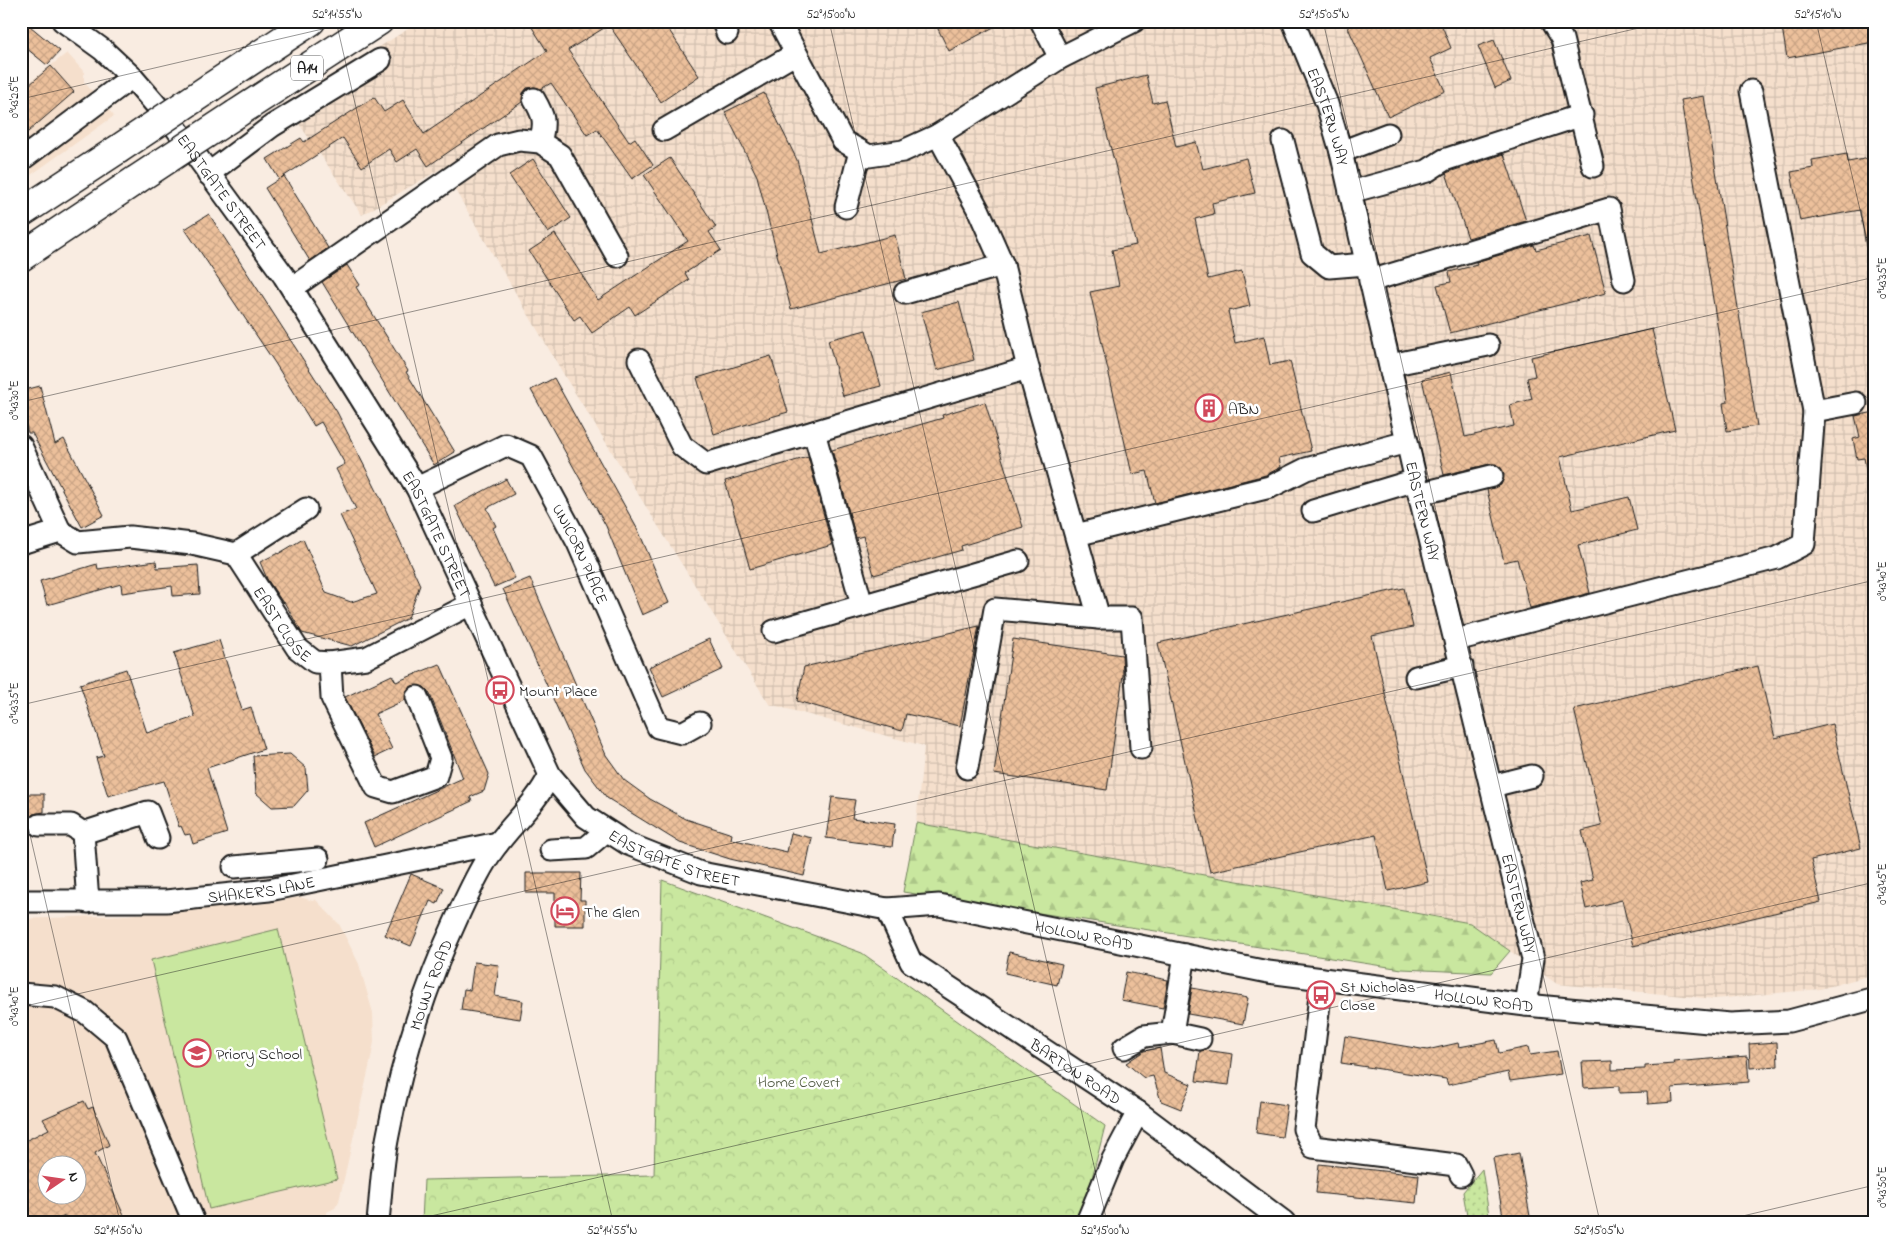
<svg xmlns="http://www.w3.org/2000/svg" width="1896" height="1243" font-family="'Indie Flower',sans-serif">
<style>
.built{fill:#f5dfcc;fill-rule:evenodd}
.industrial{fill:url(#industrial-grid)}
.grass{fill:url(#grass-dots);stroke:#72825e}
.forest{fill:url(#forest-firs);stroke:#72825e}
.park{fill:url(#park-crowns);stroke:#72825e}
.garden{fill:#c9e79f;stroke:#72825e}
.building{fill:url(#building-cross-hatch);stroke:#1c1c1c;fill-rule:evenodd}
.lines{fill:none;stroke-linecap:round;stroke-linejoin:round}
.minor-casing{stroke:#1c1c1c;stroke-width:25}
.highway-casing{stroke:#1c1c1c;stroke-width:31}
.minor{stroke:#fff;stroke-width:21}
.highway{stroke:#fff;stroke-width:28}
.highway-bridge-casing{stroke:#1c1c1c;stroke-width:31;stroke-linecap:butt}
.highway-bridge{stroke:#fff;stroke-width:28}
.ticks{fill:none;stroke:#1c1c1c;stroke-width:1;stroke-opacity:0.45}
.labels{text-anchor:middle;stroke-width:5;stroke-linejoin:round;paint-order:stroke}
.shield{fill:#fff;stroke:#606060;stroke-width:1}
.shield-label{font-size:15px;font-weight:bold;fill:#1c1c1c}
.street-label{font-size:16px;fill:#1c1c1c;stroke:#fff}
.poi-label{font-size:16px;fill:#1c1c1c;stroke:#fff;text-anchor:start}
.park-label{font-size:16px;fill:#505943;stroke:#fff}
.neatline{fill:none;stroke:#1c1c1c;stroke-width:2}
.ticks-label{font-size:12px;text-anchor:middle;fill:#1c1c1c}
</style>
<defs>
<pattern id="industrial-grid" width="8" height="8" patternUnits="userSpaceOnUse" patternTransform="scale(1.25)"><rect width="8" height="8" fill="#f5dfcc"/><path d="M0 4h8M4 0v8" fill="none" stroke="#d1bfaf"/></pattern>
<pattern id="grass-dots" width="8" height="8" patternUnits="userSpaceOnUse" patternTransform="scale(1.25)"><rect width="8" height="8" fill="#c9e79f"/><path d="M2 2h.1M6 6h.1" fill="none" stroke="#acc688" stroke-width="1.8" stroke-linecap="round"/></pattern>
<pattern id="forest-firs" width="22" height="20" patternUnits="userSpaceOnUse" patternTransform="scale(1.25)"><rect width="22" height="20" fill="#c9e79f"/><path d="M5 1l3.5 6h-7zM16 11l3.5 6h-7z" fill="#acc688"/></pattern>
<pattern id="park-crowns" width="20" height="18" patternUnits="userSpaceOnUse" patternTransform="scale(1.25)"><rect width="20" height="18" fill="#c9e79f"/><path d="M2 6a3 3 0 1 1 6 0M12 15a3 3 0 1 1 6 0" fill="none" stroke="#acc688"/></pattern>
<pattern id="building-cross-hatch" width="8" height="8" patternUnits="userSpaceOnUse" patternTransform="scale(1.25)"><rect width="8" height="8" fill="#ecc09b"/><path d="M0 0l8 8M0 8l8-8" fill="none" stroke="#caa485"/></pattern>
</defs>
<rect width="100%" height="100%" fill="#f9ece1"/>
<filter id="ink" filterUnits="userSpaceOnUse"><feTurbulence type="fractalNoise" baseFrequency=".02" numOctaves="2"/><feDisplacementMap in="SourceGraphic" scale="10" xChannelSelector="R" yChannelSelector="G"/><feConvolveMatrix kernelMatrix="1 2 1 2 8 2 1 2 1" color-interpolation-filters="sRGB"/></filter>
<g filter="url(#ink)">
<path class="built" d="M67,53L84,72V82L114,116L21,182V89Z
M300,897L313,901L315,899L339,924L359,964L373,1013L374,1042L370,1063L339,1201L335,1208L327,1212V1222H21V919L126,915L260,904ZM48,1166H78V1196H48Z"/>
<path class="industrial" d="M421,21H1875V974L1820,989L1715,999L1557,984L1470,923L916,823L924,746L769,704L567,380L442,168L362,215L286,105Z"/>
<path class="grass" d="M1482,1169L1490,1222H1468L1463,1192Z"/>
<path class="forest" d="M916,823L1470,923L1510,951L1491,973L1402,969L903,892Z"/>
<path class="park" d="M662,880L862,953L1105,1126L1081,1222H422L424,1180L654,1175Z"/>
<path class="garden" d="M278,929L337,1179L209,1209L151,960Z"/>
<path class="building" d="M21,21H24L60,51L47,65L21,44Z
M528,21H663L699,76L661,102L609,25L568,50L629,142L635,138L653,165L632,179L597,129L587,135L551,83L541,89L535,87L527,88L523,93L522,102L428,166L417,149L397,162L389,149L362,167L343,138L281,178L284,176L328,248L310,261L265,188L279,179L267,159L301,138L304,142L374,97L384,112L403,100L424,134L547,51Z
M934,21H1005L949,51Z
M1345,21H1440L1451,48L1430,58L1445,91L1388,117Z
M1781,21H1870L1874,42L1787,58Z
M1494,40L1511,81L1495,88L1478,46Z
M51,66L74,92L21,138V92Z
M1146,75L1153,103L1165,100L1176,147L1196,142L1203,169L1246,158L1255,193L1212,203L1214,214L1195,219L1208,279L1242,271L1250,306L1228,311L1235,343L1264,336L1270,365L1290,361L1311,451L1279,458L1281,467L1266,475L1155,503L1147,471L1132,474L1090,292L1119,286L1112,250L1136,245L1095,88Z
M764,93L797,160L821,254L895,235L906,279L791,309L757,176L725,112Z
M1704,96L1757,426L1727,431L1723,403L1728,402L1724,368L1681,100Z
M1504,154L1526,221L1468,238L1446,173Z
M1847,154L1848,162L1875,157V246L1866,247L1860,210L1800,221L1791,172L1813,168L1812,160Z
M670,158L716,227L709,232L721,250L685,273L689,280L635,315L630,307L592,333L580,316L574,320L529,251L555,234L598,300L688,241L644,175Z
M533,159L571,218L548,233L509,175Z
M209,214L337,412L380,497L420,585L408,618L352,646L302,633L284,602L283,603L267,579L260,562L278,553V554L303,539L326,593L351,602L377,594L340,515L356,509L336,469L345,464L321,422L314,426L275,363L185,229Z
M1591,236L1606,293L1450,333L1437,285L1451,282L1449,272L1477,265L1476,262L1534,245L1536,250Z
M347,265L360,285L356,287L408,371L406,372L455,452L434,465L322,282Z
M959,302L974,360L937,370L921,312Z
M1652,329L1675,430L1560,457L1572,510L1629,497L1637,530L1578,545L1590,593L1530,608L1517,559L1504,562L1487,490L1501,485L1504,473L1496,464H1490L1444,475L1422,379L1451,372L1465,437L1514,426L1510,405L1532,399L1527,378L1535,376L1531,357Z
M866,330L881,386L843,396L828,340Z
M771,356L788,412L714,434L697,378Z
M554,378L639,532L669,603L642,615L606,526L531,390Z
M40,386L55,444L64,439L104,515L82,527L32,433H28L21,406V391Z
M985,402L1023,527L961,546L962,550L874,575L863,536L856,538L832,450L943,418L942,415Z
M1875,412V473H1867L1864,458L1857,459L1853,439L1860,437L1855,416Z
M808,457L832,545L750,569L725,481Z
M506,479L514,494L487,508L496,526L493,528L515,578L494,587L455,506Z
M156,561L157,568L198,565L200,594L173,596L172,586L122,593L121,584L47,605L40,581L97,564L98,569Z
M530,578L606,755L624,780L650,799L686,819L732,834L731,839L787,852L791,833L812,838L804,876L730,859L680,843L607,798L585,769L503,589Z
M1404,588L1413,627L1372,636L1428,882L1388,891L1376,835L1210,872L1158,643Z
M979,626L960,726L906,714L902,731L797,701L804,667Z
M709,639L723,669L663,697L649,667Z
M1013,639L1122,655L1123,675L1107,790L994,774Z
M219,640L242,710L251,707L264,749L207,768L227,833L193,844L190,834L185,835L181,826L179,827L164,781L108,796L96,758L104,756L80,684L126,669L147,733L195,717L174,653Z
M440,664L489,774L484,791L470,797L472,801L374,847L364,823L463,778L429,692L424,687L412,686L407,690L405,700L375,714L392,749L375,757L345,697L392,675L396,682Z
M1758,666L1775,738L1832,724L1861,848L1811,860L1821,902L1633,946L1622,900L1586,909L1580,883L1593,880L1582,831L1602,826L1574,709Z
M290,754L306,768L308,790L294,806L272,807L256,793L253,756Z
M23,794H44V812L33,814L27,822H23Z
M832,797L855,800L852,818L895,824L892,847L826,838Z
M526,873H581L580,900H585V926H555V893H526Z
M411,874L444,888L437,904L430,901L411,946L385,935Z
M1009,952L1062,964L1057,985L1005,973Z
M474,962L499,965L495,996L523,1001L520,1019L461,1010L464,989L470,990Z
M1126,972L1168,980L1163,1008L1121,1000Z
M1192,988L1248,998L1243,1024L1188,1014Z
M1345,1036L1427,1050L1458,1043L1459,1047L1496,1040L1499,1053L1528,1047L1530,1055L1557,1051L1561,1074L1510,1081L1508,1072L1448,1085L1446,1079L1341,1063Z
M1777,1042L1778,1066L1750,1068L1749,1044Z
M1160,1048L1164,1073L1191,1084L1181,1109L1161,1101L1153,1076L1144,1078L1126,1063L1144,1051Z
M1205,1050L1233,1054L1229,1085L1196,1081L1200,1051Z
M1747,1056L1749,1082L1672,1088L1673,1102L1648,1104L1647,1092L1619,1093V1086L1584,1088L1582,1062L1612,1061V1070L1645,1069V1066L1674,1064L1673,1062Z
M84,1101L88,1109L93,1107L109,1145L95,1153L127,1222H67L65,1216L52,1222H21V1143L49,1129L43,1119ZM48,1166H78V1196H48Z
M1260,1101L1287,1105L1282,1137L1256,1133Z
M1519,1153L1531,1222H1504L1493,1158Z
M1319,1164L1419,1175L1416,1203L1316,1193Z"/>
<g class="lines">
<g class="minor-casing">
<g id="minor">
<path id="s1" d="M63,21L103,50L132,77L176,128L284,276L417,488L550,775L586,817L628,844L701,873L887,909L939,905L1268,972L1526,1005L1730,1024L1789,1021L1875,998"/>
<path d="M723,21L727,33"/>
<path d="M779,21L843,141L869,156L903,151L938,135"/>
<path d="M1041,21L1060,58"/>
<path id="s2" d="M1293,21L1327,104L1341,152L1419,494L1533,959L1526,1005"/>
<path d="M1551,21L1562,39L1593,166"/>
<path d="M534,99C544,116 546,122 540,142"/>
<path d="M664,130L795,54"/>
<path d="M1283,141L1312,253L1329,267L1366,264"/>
<path d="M1341,152L1388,134"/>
<path d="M21,160L132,77"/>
<path d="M208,174L272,126L380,60"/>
<path d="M1350,192L1427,171L1444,160L1582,115"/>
<path d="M846,207L860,151"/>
<path d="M1370,281L1609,209L1624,280"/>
<path d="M292,288L498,145L519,140L540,142L560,155L617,256"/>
<path d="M905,293L1003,265"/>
<path d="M639,360L682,446L706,464L1028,368"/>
<path d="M1390,365L1488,345"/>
<path d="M1814,411L1856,403"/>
<path d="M814,432L862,605"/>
<path d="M21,446L60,531"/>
<path id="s3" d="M417,488L506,445L531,456L578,543L658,727L682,733L700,723"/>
<path d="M1419,494L1492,476"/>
<path d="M1313,511L1416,480"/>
<path d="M1076,535L1270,487L1306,469L1407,442"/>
<path id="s4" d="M21,543L60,531L78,542L130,537L192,544L236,554L297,648L315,662L330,663L366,658L471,604"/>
<path d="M236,554L306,509"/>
<path d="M1099,618L1028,368L1003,265L979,211L938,135L1060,58L1134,21"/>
<path d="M774,631L1018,561"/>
<path d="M1456,640L1777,558L1804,544L1814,411L1751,91"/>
<path d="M330,663L332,698L376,787L393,792L436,776L441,758L417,697"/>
<path d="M1416,677L1462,666"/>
<path d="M967,768L995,609L1099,618H1132L1141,748"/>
<path d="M1492,786L1532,776"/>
<path d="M39,825H71L83,833"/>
<path d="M551,850L586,848L606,831"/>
<path d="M234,867L318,859"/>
<path id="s5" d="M21,901H166L269,890L498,843"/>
<path d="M88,902L83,833L148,812L158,838"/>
<path id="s6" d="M887,909L911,962L1138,1112L1284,1222"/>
<path d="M1322,979L1304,1129L1313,1147L1456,1165L1461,1175"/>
<path d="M21,994L55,997L85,1012L116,1038L194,1222"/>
<path d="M1172,1033L1200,1039"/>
<path d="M1124,1048L1144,1036L1172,1033L1185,955"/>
<path id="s7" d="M378,1222C381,1193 382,1164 388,1135C402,1060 424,989 456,920C465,900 474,880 485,862C504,830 534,808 550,775"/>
<path d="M1087,1222L1113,1159L1138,1112"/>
</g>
</g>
<g class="highway-casing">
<path id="highway" d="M211,87L311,21
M236,114L379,21
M21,213L117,150
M21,257L136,180"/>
</g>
<use href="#minor" class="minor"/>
<use href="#highway" class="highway"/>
<g class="highway-bridge-casing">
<path id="highway-bridge" d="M117,150L211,87
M136,180L236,114"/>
</g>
<use href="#highway-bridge" class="highway-bridge"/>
</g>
</g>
<path class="ticks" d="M336,21L613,1222M829,21L1107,1222M1323,21L1600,1222M1816,21L1875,274M21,99L357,21M21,402L1669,21M21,705L1875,277M21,796L120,1222M21,1007L1875,580M405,1222L1875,882M1717,1222L1875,1185"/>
<defs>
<g id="building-ring" transform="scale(1.4375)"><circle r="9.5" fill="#fff" stroke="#d1495b" stroke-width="1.5"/><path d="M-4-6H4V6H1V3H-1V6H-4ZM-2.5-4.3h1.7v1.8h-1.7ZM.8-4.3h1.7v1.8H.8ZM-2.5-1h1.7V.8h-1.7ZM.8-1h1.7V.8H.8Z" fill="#d1495b"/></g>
<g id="bus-ring" transform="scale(1.4375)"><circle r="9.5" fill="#fff" stroke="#d1495b" stroke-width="1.5"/><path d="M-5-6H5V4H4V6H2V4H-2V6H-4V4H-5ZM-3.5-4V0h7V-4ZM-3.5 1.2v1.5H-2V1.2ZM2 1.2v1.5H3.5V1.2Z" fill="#d1495b"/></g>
<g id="hotel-ring" transform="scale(1.4375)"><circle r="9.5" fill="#fff" stroke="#d1495b" stroke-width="1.5"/><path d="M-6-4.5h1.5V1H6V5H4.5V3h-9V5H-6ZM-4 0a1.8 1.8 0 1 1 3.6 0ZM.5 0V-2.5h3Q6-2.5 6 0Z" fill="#d1495b"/></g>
<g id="school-ring" transform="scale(1.4375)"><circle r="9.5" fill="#fff" stroke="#d1495b" stroke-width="1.5"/><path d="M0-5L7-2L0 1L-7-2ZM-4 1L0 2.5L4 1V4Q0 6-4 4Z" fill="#d1495b"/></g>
</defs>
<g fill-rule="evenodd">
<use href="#building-ring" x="1209" y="408"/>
<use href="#bus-ring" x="500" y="690"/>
<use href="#hotel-ring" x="565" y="911"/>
<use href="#bus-ring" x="1321" y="995"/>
<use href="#school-ring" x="197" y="1053"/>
</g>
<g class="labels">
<rect class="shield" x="291" y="55.5" width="32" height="25" rx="4"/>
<g class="shield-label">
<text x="307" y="73">A14</text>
</g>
<g class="street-label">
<text dy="6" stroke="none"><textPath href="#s2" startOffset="102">EASTERN WAY</textPath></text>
<text dy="6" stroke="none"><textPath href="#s1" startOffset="235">EASTGATE STREET</textPath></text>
<text dy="6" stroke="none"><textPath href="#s2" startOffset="508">EASTERN WAY</textPath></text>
<text dy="6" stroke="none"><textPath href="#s1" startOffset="640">EASTGATE STREET</textPath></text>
<text dy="6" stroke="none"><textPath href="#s3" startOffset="236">UNICORN PLACE</textPath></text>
<text dy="6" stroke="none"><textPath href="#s4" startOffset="306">EAST CLOSE</textPath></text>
<text dy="6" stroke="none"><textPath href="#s1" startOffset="1060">EASTGATE STREET</textPath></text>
<text dy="6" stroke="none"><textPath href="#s5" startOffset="241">SHAKER'S LANE</textPath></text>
<text dy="6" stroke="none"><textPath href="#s2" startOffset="912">EASTERN WAY</textPath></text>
<text dy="6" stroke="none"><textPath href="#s1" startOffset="1480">HOLLOW ROAD</textPath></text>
<text dy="6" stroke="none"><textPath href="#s7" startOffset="244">MOUNT ROAD</textPath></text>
<text dy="6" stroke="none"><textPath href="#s1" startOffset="1885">HOLLOW ROAD</textPath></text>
<text dy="6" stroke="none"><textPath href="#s6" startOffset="256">BARTON ROAD</textPath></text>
</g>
<g class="poi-label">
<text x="1228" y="414">ABN</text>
<text x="519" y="696">Mount Place</text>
<text x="584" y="917">The Glen</text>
<text x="1340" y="992">St Nicholas<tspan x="1340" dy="18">Close</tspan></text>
<text x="216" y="1059">Priory School</text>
</g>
<g class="park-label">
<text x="799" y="1087">Home Covert</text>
</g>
</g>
<rect width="1896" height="1243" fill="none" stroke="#fff" stroke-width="55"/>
<g transform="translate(62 1180) rotate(77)"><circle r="24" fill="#ffffff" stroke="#a4a4a4"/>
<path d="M0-4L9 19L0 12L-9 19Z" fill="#d1495b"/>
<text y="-8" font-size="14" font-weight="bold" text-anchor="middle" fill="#1c1c1c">N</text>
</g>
<rect x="28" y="28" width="1840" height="1188" class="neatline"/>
<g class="ticks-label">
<text x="337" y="18">52°14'55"N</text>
<text x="831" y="18">52°15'00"N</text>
<text x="1324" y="18">52°15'05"N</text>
<text x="1818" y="18">52°15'10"N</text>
<text transform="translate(14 97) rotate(-90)" y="4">0°43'25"E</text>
<text transform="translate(1882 278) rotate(-90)" y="4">0°43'35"E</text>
<text transform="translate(14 400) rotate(-90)" y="4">0°43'30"E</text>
<text transform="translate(1882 581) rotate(-90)" y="4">0°43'40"E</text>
<text transform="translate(14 703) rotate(-90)" y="4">0°43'35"E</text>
<text transform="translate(1882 884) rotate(-90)" y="4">0°43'45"E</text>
<text transform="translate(14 1006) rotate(-90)" y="4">0°43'40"E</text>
<text transform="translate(1882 1187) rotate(-90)" y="4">0°43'50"E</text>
<text x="118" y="1234">52°14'50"N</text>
<text x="612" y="1234">52°14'55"N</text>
<text x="1105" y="1234">52°15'00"N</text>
<text x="1599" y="1234">52°15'05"N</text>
</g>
</svg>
